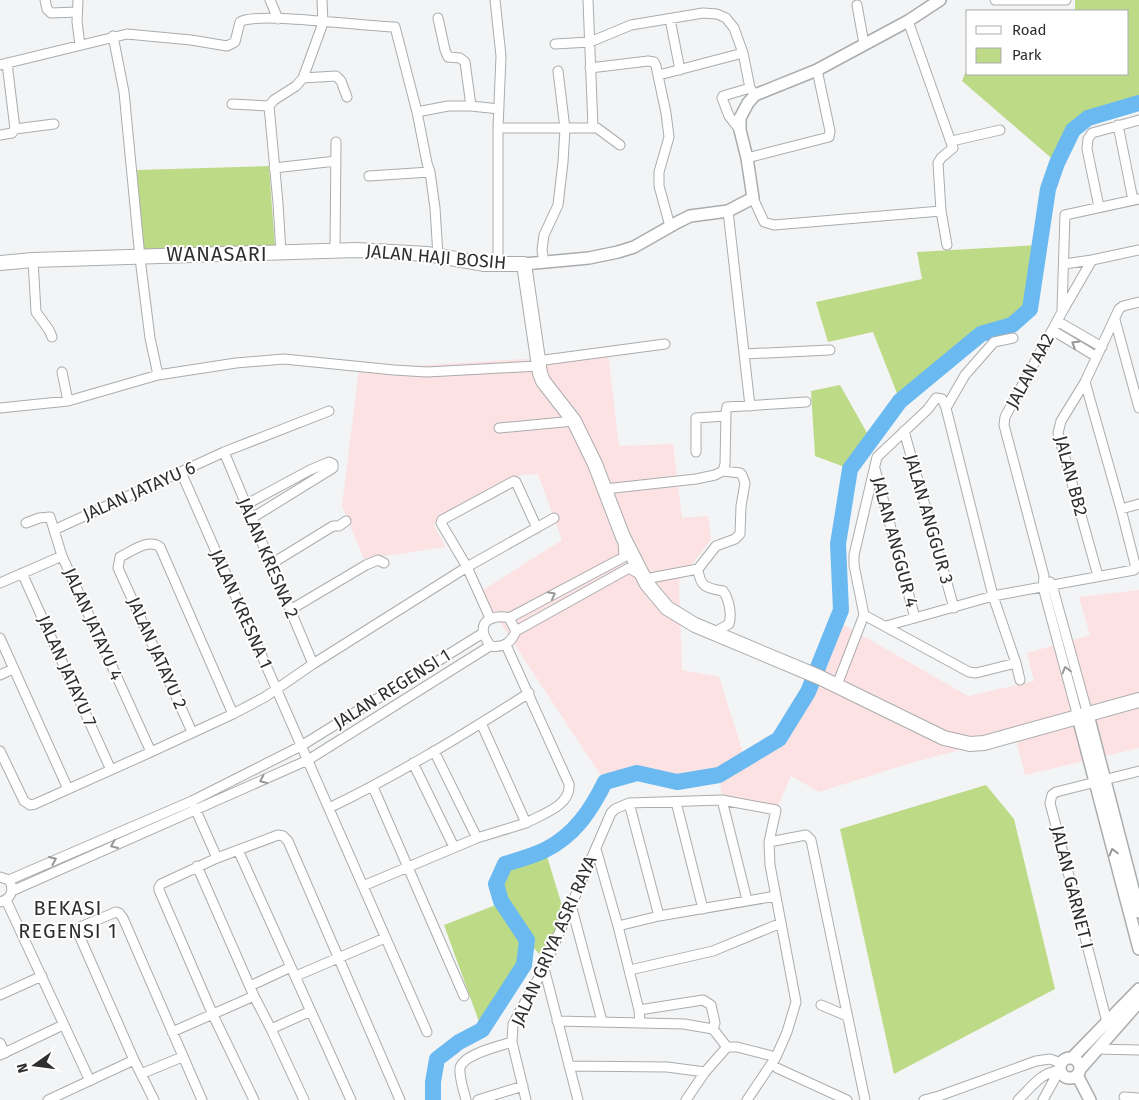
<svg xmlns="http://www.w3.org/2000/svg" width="1139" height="1100" font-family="'Fira Sans',sans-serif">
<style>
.commercial{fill:#fde2e4}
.green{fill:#bdda87}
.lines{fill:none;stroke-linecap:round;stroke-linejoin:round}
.river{stroke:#6ab9f1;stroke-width:16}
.minor-casing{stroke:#abacad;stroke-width:11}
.tertiary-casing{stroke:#abacad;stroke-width:14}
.secondary-casing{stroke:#abacad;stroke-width:16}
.minor{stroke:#fff;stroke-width:9}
.tertiary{stroke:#fff;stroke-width:11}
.secondary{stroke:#fff;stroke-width:14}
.oneway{stroke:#979798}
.labels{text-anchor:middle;stroke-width:4;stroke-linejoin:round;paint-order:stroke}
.street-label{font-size:18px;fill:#2f2f30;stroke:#fff}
.quarter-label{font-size:20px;letter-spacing:1px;fill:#2f2f30;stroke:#fff}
</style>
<rect width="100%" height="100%" fill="#f3f4f5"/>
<path class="commercial" d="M608,354L619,446L673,444L682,518L708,516L711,540L679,581L682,670L719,677L745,759L779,739L808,692L837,621L968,696L1034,681L1027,653L1090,635L1079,597L1139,590V748L1025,775L1015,735L904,765L819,792L791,776L776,810L722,800L719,775L677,782L637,773L605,782L480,592L562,540L538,474L521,475L433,524L446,547L364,559L342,506L359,369Z"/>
<path class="green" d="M1075,0H1139V103L1088,118L1073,130L1057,163L962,81L968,66V74H1128V11H1075Z
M269,166L275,248L144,254L137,170Z
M1039,245L1030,309L1012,325L981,334L900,401L873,332L828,342L816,302L922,279L917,252Z
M840,385L871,440L850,469L815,456L811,391Z
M986,785L1014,819L1055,989L894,1074L840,829Z
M545,850L564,912L546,962L527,940L524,965L482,1030L444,925L501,903L496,884L505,864Z"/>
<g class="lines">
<path class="river" d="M433,1100V1082L437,1059L459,1042L482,1030L524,965L527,940L501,901L496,884L505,864C518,860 533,856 545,850C575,835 591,810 605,782L637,773L677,782L719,775L779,739L808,692L841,610L838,544L850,469L900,401L981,334L1012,325L1030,309L1048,189L1057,163L1073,130L1088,118L1139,103"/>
<g class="minor-casing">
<path id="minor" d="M45,0L47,9L51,13L77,12
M78,0L77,22L80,45
M270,0L278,19
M495,0L501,56L498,128V264
M588,0L593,128
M995,0H1066
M857,5L864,44
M670,19L680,70
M908,21L953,148L941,158L938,163L941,211L947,245
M113,36L124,92L140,258L150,338L158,375
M555,44L590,42L631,25L703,13L717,14L726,18L734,28L743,53L750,88L755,95
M0,65L127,34L191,40L227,46L235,42L240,22C257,11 366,27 395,27L417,112L427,163L430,172L435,208L438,256
M590,68L648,61L654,62L656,66L666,113L669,137L659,172V186L670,226
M659,75L743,53
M303,78L336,76L341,81L347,97
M232,104L269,106
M471,106L499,109
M417,112L448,106H471L465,62L460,58L448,57L445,50L438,18
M1118,125L1133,200
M498,128H597L620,145
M15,129L54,124
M740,130L729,116L722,98L723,96L750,88
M0,135L12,133L15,129L7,63
M952,141L1000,130
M747,158L829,137L830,131L817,70
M274,168L336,161
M369,176L430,172
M753,198L764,222L774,225L941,211
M1099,207L1087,149L1088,139L1092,133L1139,120
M728,211L750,406
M335,250L336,142
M281,253L278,203L269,106L274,100L296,86L303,78L323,23L322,0
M33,260L36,312L49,330L52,337
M544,262L542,250L544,235L558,205L563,162L565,129L558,71
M1064,264L1092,260L1139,250
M1062,309L1065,215L1139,199
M1115,320L1139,408
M1057,321L1102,347
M1052,330L1097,357
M744,354L830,350
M537,361L665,344
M62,372L68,401
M0,408L68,401L158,375L236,363L284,359L394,370L427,372L538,366
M946,408L965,375L994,342L1013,338
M499,428L574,421
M904,431L954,608
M224,452L313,664
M696,452V418L726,416
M875,469L915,618
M181,472L427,1032
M605,489L696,479L715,475L723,471L725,464L726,412L727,407L806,402
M245,505L310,470L329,462L333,464V468L252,518
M1121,509L1139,504
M26,523L39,518L50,517L62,556L151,752
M54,530L224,452L329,411
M271,564L333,526H339L346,521
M698,569C700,587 706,588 723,591C729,599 732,614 729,624L713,633
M22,573L111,770
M1098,576L1058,433L1061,421L1085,382L1119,309L1123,306L1139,302
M645,579L698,569L716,546L735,539L740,534L741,506L745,483L742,475L740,473L723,471
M1050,582L1052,585L1088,715
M0,583L62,556
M290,610L366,565L378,560L384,563
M490,618L467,567L441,523L442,520L514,481L516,482L537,528
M509,618L624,557L623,542
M886,626L993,596L1134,570L1136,568L1121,509L1085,382
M516,631L629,568L641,575
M0,638L68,789
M506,645L569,784C571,806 542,814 526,823
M1016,663L976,673L969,672L864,615L854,565V555L877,457L928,409L936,398L942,399L946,408L993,596L1016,663L1020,680
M0,675L13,669
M837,685L864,615
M1078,717L1043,587L1044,576L1004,425L1005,417L1062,312L1092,260
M192,732L118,568L120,557C132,551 149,538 160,547L233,714
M0,751L24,801L30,805L35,804L151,752L233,714L265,697L313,664L467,567L554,518
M434,751L477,838
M413,763L454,847
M373,787L464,996
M722,800L747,900
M676,802L703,909
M629,803L659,916
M194,806L217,858L278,835L283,836L288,841L400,1100
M329,808C398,775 464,734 529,693
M769,842L806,835L811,840L865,1100
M596,849L618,926L639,1010L640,1022
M238,850L351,1100
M217,858L161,884L159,887V890L213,1015L254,1100
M197,866L254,996L271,1029L304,1100
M0,877L9,880C15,890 11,899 0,902
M9,880L192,801L301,746L483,633
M363,886L477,838L526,823L481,723
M12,891L308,760L490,646C504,648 511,643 516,631L509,618C498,615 479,618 484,634C485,638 488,642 490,646
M6,900L90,1081
M571,905L602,1021
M618,926L659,916L776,896
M544,968L578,1100
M630,970L713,951L781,923
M296,976L385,938
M250,986L291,967
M0,995L42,976
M821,1005L847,1016
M639,1010L703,1000L711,1005L715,1023L713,1029
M557,1021L684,1024L713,1029L727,1047H737L776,1057
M1107,1022L1050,803L1052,795L1056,792L1139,771
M271,1029L311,1011
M172,1032L254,996
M0,1043L5,1053
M1097,1049L1139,1050
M0,1055L63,1025
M569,1066L667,1067L705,1072
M777,1068L847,1100
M141,1074L182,1057
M1124,1097L1139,1098
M48,1100L134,1060
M154,1100L134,1060L79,935L80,927L116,912L119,913L123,918L202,1100
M466,1100C464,1091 459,1078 460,1068C463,1054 500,1046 512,1042
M478,1100L523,1086
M526,1100L512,1042L513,1024L544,968L611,813L615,809L629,803L722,800L776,810L769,842L770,865L796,1002L787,1032L776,1057L747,1100
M686,1100L705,1072L727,1047
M924,1100L939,1096L1036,1061L1050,1059L1061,1063
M1018,1100C1030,1089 1041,1072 1058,1071
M1043,1100L1060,1069"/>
</g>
<g class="tertiary-casing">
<path id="tertiary" d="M524,264L589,258L618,252L634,247L678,222L690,216L728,211L753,198L747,158L740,130V118L748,103L755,95L817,70L908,21L940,0
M1088,715L1139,912
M1078,717L1139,949
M1060 1068a10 10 0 1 1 20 0a10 10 0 1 1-20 0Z
M1072,1058L1139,989
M1080,1069L1139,1002
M1077,1075L1090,1100"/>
</g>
<g class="secondary-casing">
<path id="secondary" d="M0,263L33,260L356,250L427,254L485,264H524L540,373L543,381L574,421L595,464L623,537L647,584L667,608L695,625L819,677L944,738L970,744L984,743L1139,700"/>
</g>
<use href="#minor" class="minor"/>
<use href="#tertiary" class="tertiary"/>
<use href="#secondary" class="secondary"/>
</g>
<defs><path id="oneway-chevron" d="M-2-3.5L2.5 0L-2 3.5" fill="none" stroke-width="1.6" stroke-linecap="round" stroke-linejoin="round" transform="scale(1.25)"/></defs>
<g class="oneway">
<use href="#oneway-chevron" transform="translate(1075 344) rotate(-149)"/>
<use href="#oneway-chevron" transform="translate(552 595) rotate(-28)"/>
<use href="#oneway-chevron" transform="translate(1066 670) rotate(-105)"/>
<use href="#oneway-chevron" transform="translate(263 780) rotate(156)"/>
<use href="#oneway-chevron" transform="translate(114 845) rotate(157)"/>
<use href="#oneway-chevron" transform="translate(1113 852) rotate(-105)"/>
<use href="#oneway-chevron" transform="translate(53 860) rotate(-23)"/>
</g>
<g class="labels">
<g class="street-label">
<text transform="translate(436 257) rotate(5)" y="6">JALAN HAJI BOSIH</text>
<text transform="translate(1030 371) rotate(-62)" y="6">JALAN AA2</text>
<text transform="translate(1071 476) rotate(75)" y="6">JALAN BB2</text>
<text transform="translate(139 491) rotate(-24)" y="6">JALAN JATAYU 6</text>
<text transform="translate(929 519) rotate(74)" y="6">JALAN ANGGUR 3</text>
<text transform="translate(895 542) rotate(75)" y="6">JALAN ANGGUR 4</text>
<text transform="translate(268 558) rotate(67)" y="6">JALAN KRESNA 2</text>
<text transform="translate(241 609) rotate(66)" y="6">JALAN KRESNA 1</text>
<text transform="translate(93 624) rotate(66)" y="6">JALAN JATAYU 4</text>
<text transform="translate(157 653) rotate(66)" y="6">JALAN JATAYU 2</text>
<text transform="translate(67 671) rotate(66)" y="6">JALAN JATAYU 7</text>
<text transform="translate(392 689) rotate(-32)" y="6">JALAN REGENSI 1</text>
<text transform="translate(1072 887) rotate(76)" y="6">JALAN GARNET I</text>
<text transform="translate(554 941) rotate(-66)" y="6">JALAN GRIYA ASRI RAYA</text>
</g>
<g class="quarter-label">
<text x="217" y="261">WANASARI</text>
<text x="68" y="915">BEKASI<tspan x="68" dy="23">REGENSI 1</tspan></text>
</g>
</g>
<rect x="966" y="10" width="162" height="65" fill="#ffffff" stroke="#acacac"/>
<rect x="976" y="26" width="25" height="8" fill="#ffffff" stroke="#acacac"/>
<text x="1012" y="35" font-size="15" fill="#2f2f30">Road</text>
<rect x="976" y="48" width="25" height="15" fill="#bdda87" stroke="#acacac"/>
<text x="1012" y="60" font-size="15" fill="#2f2f30">Park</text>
<g transform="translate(35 1065) rotate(256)" stroke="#ffffff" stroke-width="4" paint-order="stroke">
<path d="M0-4L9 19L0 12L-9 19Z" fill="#2f2f30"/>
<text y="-8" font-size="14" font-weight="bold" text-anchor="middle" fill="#2f2f30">N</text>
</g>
</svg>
